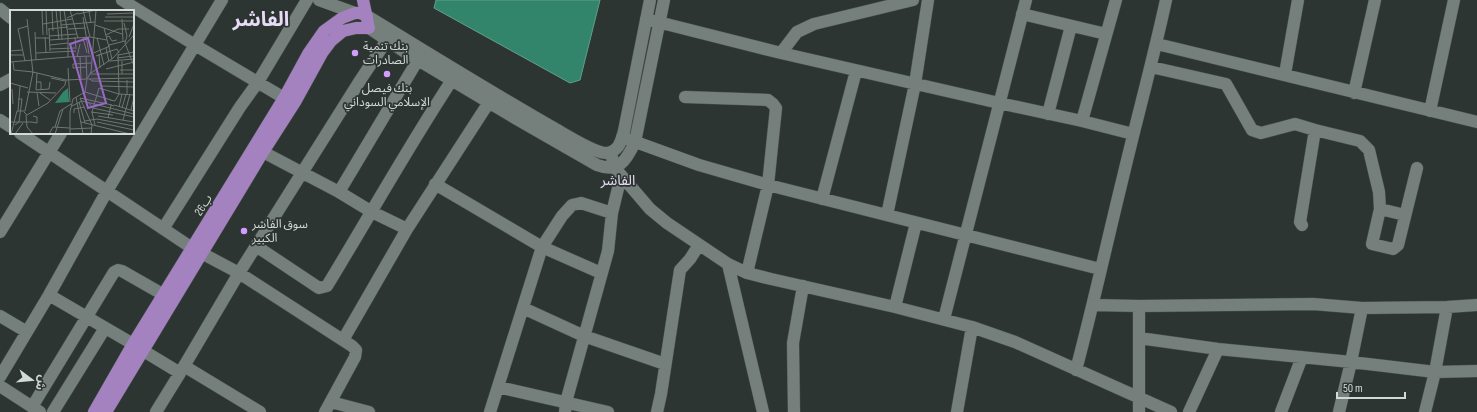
<svg xmlns="http://www.w3.org/2000/svg" width="1477" height="412" font-family="'Sofia Sans Condensed','Noto Sans Arabic',sans-serif">
<style>
.water{fill:#32856b;stroke:#639e8b}
.lines{fill:none;stroke-linecap:round;stroke-linejoin:round}
.minor-casing{stroke:#4a514e;stroke-width:13}
.highway-casing{stroke:#4a514e;stroke-width:13}
.minor{stroke:#757f7b;stroke-width:12}
.highway{stroke:#a482c0;stroke-width:12}
.poi-dot{fill:#d29dfd;stroke:#2c3531;stroke-width:1.5}
.labels{text-anchor:middle;stroke-width:3.5;stroke-linejoin:round;paint-order:stroke}
.poi-label{font-size:12px;fill:#d4d9d7;stroke:#2c3531;text-anchor:start}
.street-label{font-size:12px;fill:#d4d9d7;stroke:#2c3531}
.quarter-label{font-size:14px;fill:#e9dbf7;stroke:#2c3531}
.town-label{font-size:20px;font-weight:bold;fill:#e9dbf7;stroke:#2c3531}
.inset-road{fill:none;stroke:#6f7773;stroke-width:1}
.view{fill:#9a69c7;fill-opacity:0.15;stroke:#9a69c7;stroke-width:2}
.inset-edge{fill:none;stroke:#d4d9d7;stroke-width:2}
</style>
<rect width="100%" height="100%" fill="#2c3531"/>
<path class="water" d="M436,0H600L580,80L570,83L434,8Z"/>
<g class="lines">
<g class="minor-casing">
<path id="minor" d="M122,0L195,45L284,98
M319,0L355,13
M0,9L11,18
M1022,14L1106,34
M367,16C428,53 489,91 552,127C563,133 594,153 606,153C619,152 621,141 624,131L650,0
M646,19L781,53L999,103L1082,121L1133,134
M369,28L408,54L515,118L597,165C619,173 626,161 635,142L664,0
M1157,44L1477,122
M781,53L797,32L814,24L913,0
M1151,67L1226,84L1252,130L1261,133L1295,124L1315,130L1360,141L1369,150L1379,192L1380,209L1372,244L1393,249L1398,245L1417,168
M1285,74L1298,0
M0,85L11,79
M1354,93L1375,0
M685,97L768,100L773,104L776,108L768,185L747,273
M1430,111L1454,0
M1048,114L1071,26
M0,120L11,127
M1082,121L1116,0
M20,133L192,248L239,273L352,346L356,350L355,357L325,412
M622,137L699,165L768,185L1100,269
M263,152L339,192L372,212L407,229
M611,152L614,167L650,209L667,223L728,264L747,273L771,279L895,307L972,327L1015,342L1171,412
M435,184L542,247L601,273
M339,192L422,53
M822,199L856,71
M1380,209L1405,215
M887,215L915,84L928,0
M1302,225L1300,222L1315,130
M163,229L240,107L258,82L307,0
M0,232L61,133
M256,246L319,288L327,286C369,217 408,147 452,80
M728,264L763,412
M49,295L133,344
M1094,305L1139,306L1313,304L1362,308L1447,307L1477,305
M895,307L916,223
M523,308L584,336L665,364
M0,316L27,332
M944,319L1026,0
M1139,338L1218,349L1351,362L1435,372L1477,371
M343,340L407,229L493,96
M142,350L180,373L239,273L361,79L387,40
M184,366L260,412
M1076,370C1093,306 1107,242 1123,177C1137,118 1153,60 1166,0
M0,377L49,295L107,191L222,0
M0,386L40,412
M498,387L608,412
M331,402L369,412
M32,407L114,272L118,270L122,271L164,295
M53,412L105,328
M156,412L180,373
M490,412L542,247L562,216L572,205L581,203L612,213
M565,412L566,402L608,251L612,213L621,176
M657,412L661,394L680,270L690,259L699,245
M794,412L793,343L803,286
M957,412L972,327
M1139,412V306
M1189,412L1218,349
M1281,412L1302,357
M1339,412L1351,362L1362,308
M1425,412L1435,372L1447,307"/>
</g>
<g class="highway-casing">
<path id="highway" d="M94,412L133,344L284,98L308,54L324,31L342,18L355,13H360L367,16
M106,412L263,152L295,102L322,53L331,41L343,31L356,28H369L363,0"/>
</g>
<use href="#minor" class="minor"/>
<use href="#highway" class="highway"/>
</g>
<g class="poi-dot">
<circle cx="355" cy="53" r="4"/>
<circle cx="387" cy="74" r="4"/>
<circle cx="244" cy="231" r="4"/>
</g>
<g class="labels">
<g class="poi-label">
<text x="363" y="50">بنك تنمية<tspan x="363" dy="14">الصادرات</tspan></text>
<text x="387" y="92" text-anchor="middle">بنك فيصل<tspan x="387" dy="14">الإسلامي السوداني</tspan></text>
<text x="252" y="228">سوق الفاشر<tspan x="252" dy="14">الكبير</tspan></text>
</g>
<g class="street-label">
<text transform="translate(203 205) rotate(-58)" y="4">26ب</text>
</g>
<g class="quarter-label">
<text x="618" y="185">الفاشر</text>
</g>
<g class="town-label">
<text x="261" y="26">الفاشر</text>
</g>
</g>
<g transform="translate(10 10)">
<rect width="124" height="124" fill="#2c3531"/>
<path d="M58,78L59,92L45,93L53,82Z" fill="#32856b"/>
<path class="inset-road" d="M32,0L33,25M36,0L37,25M42,0L43,21M46,0L49,30M50,0L52,30M54,0L58,25M60,0L68,28M73,0L80,27M96,0H116M79,1L81,13M68,4L86,0M97,4L124,3M73,7L79,44M95,7H124M57,8L68,3M17,9L23,63M112,9L113,31M94,11H124M114,13L117,26L115,33L124,56M33,14L62,9M51,15L85,12M85,15L112,24M94,18L102,49M38,19L58,17M39,19L40,41M58,19L76,18M25,22L26,50M58,25V47L81,46M96,25L108,19H119M39,26L67,24M35,27L36,43M65,27L66,39M97,27L99,26L102,31L107,30M119,27L124,14M25,28H40M73,28L77,43M87,28L94,55M40,30L80,27L97,30M40,35L58,33M99,35L115,31M96,38L99,52M40,39L65,38M0,41L12,40M26,43L66,41M81,44L100,36M89,44L90,58M0,45H13M108,45L124,42M86,46L107,39L109,43M67,47L70,34M70,47L71,69M76,47L77,69M107,48L124,46M15,51L8,19L18,16M100,51L124,49M112,51V64M0,52L58,47M3,52L4,60L23,62M77,57L63,58V54L81,53M58,58L60,92M96,59L124,52M110,60H124M27,63L26,80L39,79L40,72M81,63L103,48L124,25M80,64H124M41,68L55,71M77,69L81,62L86,0M78,69L124,68M80,69L82,71L124,72M117,70V84M26,72H31V80M0,73L18,78M92,76L124,77M2,79L3,94M17,82L46,83M27,83L29,96M30,83L40,90M66,87L73,124M70,88L82,115L81,124M70,88L102,95M100,90L105,91L109,84L124,85M69,92L75,113M78,92L83,98L124,107M104,95L124,101M62,96L72,91L124,104M109,97L112,84M112,98L116,84M121,100L124,87M8,101L10,76M14,102L17,105L38,93L55,75L56,70M81,102L103,105M64,103V99L75,97M16,105L17,117L23,124M88,106L124,112M98,108L101,95L104,96M113,110L120,84M75,111L87,109L124,116M0,112H21M21,112L27,113V107L23,106M71,112L120,124M87,112L124,120M5,115L9,112L12,89H8M85,115L82,102L89,78L109,84L108,44M45,117L50,101L61,94M60,119L82,118M1,124L7,101H15L23,62L56,70L77,69L75,82M5,124L13,113M39,124L43,117L60,118M45,124L53,99M60,124V102L63,89L75,82L101,90"/>
<path class="view" d="M78,28L96,93L78,98L60,34Z"/>
<rect width="124" height="124" class="inset-edge"/>
</g>
<g transform="translate(32 380) rotate(106)" stroke="#2c3531" stroke-width="3" paint-order="stroke">
<path d="M0-3L7 15L0 10L-7 15Z" fill="#d4d9d7"/>
<text y="-6" font-size="11" font-weight="bold" text-anchor="middle" fill="#d4d9d7">ش</text>
</g>
<path d="M1337 392v6h68v-6" fill="none" stroke="#d4d9d7" stroke-width="2"/>
<text x="1343" y="392" font-size="12" fill="#d4d9d7" stroke="#2c3531" stroke-width="3" paint-order="stroke">50 m</text>
</svg>
